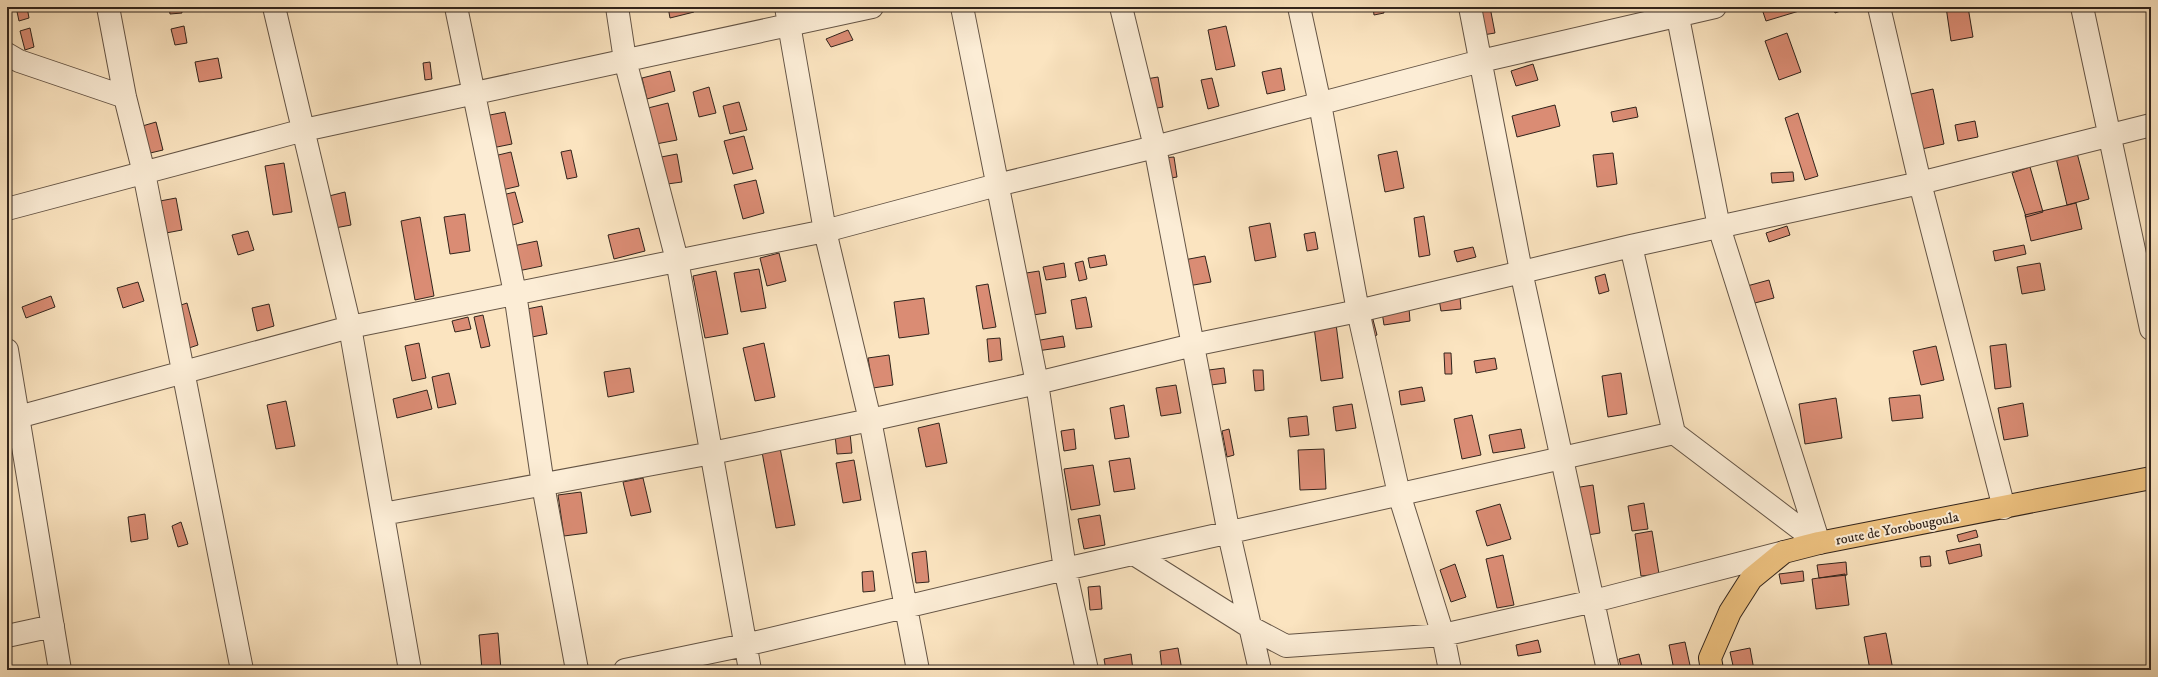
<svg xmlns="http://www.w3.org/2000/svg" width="2158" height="677" font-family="'IM FELL DW Pica',serif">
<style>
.building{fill:#da8c74;stroke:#31241c}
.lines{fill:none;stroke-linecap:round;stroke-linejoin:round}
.minor-casing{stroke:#645445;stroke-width:24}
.major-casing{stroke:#31241c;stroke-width:24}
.minor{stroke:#fcedd6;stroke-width:22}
.major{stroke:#eec280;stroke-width:22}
.labels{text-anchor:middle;stroke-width:4;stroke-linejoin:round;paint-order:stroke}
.street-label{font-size:14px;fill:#31241c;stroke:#fcedd6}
</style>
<rect width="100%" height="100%" fill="#fbe4c0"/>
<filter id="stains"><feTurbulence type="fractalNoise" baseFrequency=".005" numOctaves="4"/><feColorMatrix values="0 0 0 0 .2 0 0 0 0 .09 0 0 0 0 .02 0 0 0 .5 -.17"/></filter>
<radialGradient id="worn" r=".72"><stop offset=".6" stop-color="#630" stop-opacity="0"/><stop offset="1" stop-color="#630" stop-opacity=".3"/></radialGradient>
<path class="building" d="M16,7H27L29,18L19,21Z
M169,7H181L182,13L170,14Z
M668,7H693L694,12L670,18Z
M1373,7H1383L1384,13L1374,15Z
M1478,7H1490L1495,33L1483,35Z
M1768,7H1809V8L1766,21L1762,9Z
M1833,7H1845L1846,9L1835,13Z
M1946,7H1968L1973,37L1951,41Z
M184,26L187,43L175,45L171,29Z
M1226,26L1235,66L1216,70L1208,30Z
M30,28L34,47L25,50L20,31Z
M848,30L853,40L831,47L826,39Z
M1787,33L1801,72L1779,80L1765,41Z
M218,58L222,78L199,82L195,62Z
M430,62L432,79L425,80L423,63Z
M1533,64L1538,80L1516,86L1511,71Z
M1281,68L1285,90L1267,94L1262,72Z
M670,71L675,91L647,99L642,78Z
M1158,77L1163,107L1151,109L1146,79Z
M1212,78L1219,106L1208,109L1201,80Z
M709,87L716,113L699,117L693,92Z
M1933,89L1944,144L1922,149L1911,94Z
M739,102L747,130L730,134L723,106Z
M668,103L677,140L656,144L648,108Z
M1555,105L1560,126L1517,137L1512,116Z
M1636,107L1638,117L1613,122L1611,112Z
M505,112L512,144L492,148L485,116Z
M1798,113L1818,176L1805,180L1785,118Z
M1975,121L1978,137L1958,141L1955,125Z
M156,122L163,150L146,154L139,127Z
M744,136L753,169L733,174L724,141Z
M571,150L577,177L567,179L561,152Z
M1397,151L1404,188L1385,192L1378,155Z
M511,152L519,186L502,190L494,156Z
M1613,153L1617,184L1597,187L1593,155Z
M2077,153L2089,199L2067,205L2056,158Z
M677,154L682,182L660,185L656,158Z
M1174,157L1177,177L1165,179L1162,158Z
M284,163L292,212L273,215L265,166Z
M7,166L11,184L7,185Z
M2030,167L2043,212L2026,217L2012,173Z
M1793,172L1794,181L1772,183L1771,173Z
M756,180L764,213L743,219L734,185Z
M345,192L351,225L335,228L329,196Z
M515,192L523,222L506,227L498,196Z
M176,198L182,230L166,233L160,201Z
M2076,203L2082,229L2031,241L2025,215Z
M465,214L470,251L450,254L444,217Z
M1424,216L1430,255L1419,257L1414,218Z
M420,217L434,296L415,300L401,221Z
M1270,223L1276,257L1255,261L1249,227Z
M1787,226L1790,235L1769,242L1766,233Z
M639,228L645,251L614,259L608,235Z
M248,231L254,250L238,255L232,235Z
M1315,232L1318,249L1307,251L1304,234Z
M537,241L542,266L518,271L513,246Z
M2024,245L2026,254L1995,261L1993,251Z
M1473,247L1476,257L1457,262L1454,251Z
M779,253L786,281L767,286L760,258Z
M1105,255L1107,265L1090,268L1088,258Z
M1205,256L1211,282L1188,286L1184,260Z
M1083,261L1087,279L1079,281L1075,263Z
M1064,263L1066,277L1046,280L1043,267Z
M2040,263L2045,290L2022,294L2017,267Z
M759,269L766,308L741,312L734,273Z
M716,271L728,334L705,338L693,276Z
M1039,271L1046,313L1027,316L1020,274Z
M1605,274L1609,291L1599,294L1595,277Z
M1769,280L1774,298L1751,304L1747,286Z
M138,282L144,301L123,308L117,288Z
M988,284L996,327L983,329L976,286Z
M51,296L55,307L26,318L22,307Z
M1086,297L1092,327L1076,329L1071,300Z
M1460,297L1461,309L1441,311L1439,299Z
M924,298L929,334L899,338L894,302Z
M187,303L198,345L189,348L178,306Z
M269,304L274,326L257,331L252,308Z
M542,306L547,334L527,338L522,310Z
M1409,308L1410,321L1384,325L1382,312Z
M1371,312L1377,335L1369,338Z
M483,315L490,346L481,348L474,317Z
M468,317L471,329L455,332L452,321Z
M1336,324L1343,378L1321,381L1314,327Z
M1063,336L1065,347L1037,351L1035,341Z
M1000,338L1002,360L989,362L987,339Z
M419,343L426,378L412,381L405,346Z
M764,343L775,397L755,401L743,348Z
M2006,344L2011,387L1995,389L1990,346Z
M1936,346L1944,380L1921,385L1913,351Z
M1444,353H1451L1452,374H1445Z
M889,355L893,385L873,388L868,358Z
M1495,358L1497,369L1476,373L1474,361Z
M630,368L634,392L608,397L604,372Z
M1224,368L1226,383L1211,385L1209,370Z
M1253,370H1263L1264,390L1255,391Z
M449,373L456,404L438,408L432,377Z
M1621,373L1627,414L1608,417L1602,376Z
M1176,385L1181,413L1161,416L1156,388Z
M1422,387L1425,401L1401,405L1399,391Z
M427,390L432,409L397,418L393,399Z
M1920,395L1923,418L1892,421L1889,398Z
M1836,398L1842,438L1805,444L1799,404Z
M286,401L295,446L276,449L267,405Z
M2023,403L2028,436L2004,440L1998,408Z
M1352,404L1356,428L1336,431L1333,407Z
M1124,405L1129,437L1115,439L1110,408Z
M1472,415L1481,455L1462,459L1454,419Z
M1307,416L1309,435L1290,437L1288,418Z
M939,423L947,463L926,467L918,428Z
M1074,429L1076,449L1064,451L1061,431Z
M1229,429L1234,455L1227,457L1222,431Z
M1521,429L1525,448L1493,453L1489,435Z
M850,433L852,453L837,454L835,435Z
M780,448L795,525L776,528L762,452Z
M1324,449L1326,489L1300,490L1298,450Z
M1130,458L1135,489L1114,492L1109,461Z
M854,460L861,500L843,503L836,463Z
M1093,465L1100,505L1071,510L1064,469Z
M643,478L651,512L631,516L623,482Z
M1593,485L1600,533L1581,536L1574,488Z
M581,492L587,533L564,536L558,495Z
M1644,503L1648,529L1632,531L1628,506Z
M1500,504L1511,539L1487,546L1476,511Z
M145,514L148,539L131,542L128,517Z
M1100,515L1105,545L1084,549L1078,519Z
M181,522L188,544L178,547L172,526Z
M1976,530L1978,537L1959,542L1957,535Z
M1652,531L1659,574L1641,576L1635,534Z
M1980,544L1982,556L1949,564L1946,551Z
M926,551L929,582L916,583L912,553Z
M1503,555L1514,605L1497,608L1486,559Z
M1930,556L1931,566L1921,567L1920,557Z
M1846,562L1847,575L1819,578L1817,565Z
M1455,564L1466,597L1451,602L1440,570Z
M873,571L875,591L863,592L862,572Z
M1803,571L1804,581L1781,584L1779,574Z
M1845,574L1849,605L1816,609L1812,579Z
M1100,586L1102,609L1090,610L1088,587Z
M498,633L501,670H482L479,635Z
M1886,633L1893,670H1870L1864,637Z
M1538,640L1541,652L1518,656L1516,645Z
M1685,642L1691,670H1674L1669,645Z
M1178,648L1182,670H1162L1160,651Z
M1750,648L1754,670H1734L1730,652Z
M1131,654L1133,670H1106L1104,659Z
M1639,654L1643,670H1622L1619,659Z"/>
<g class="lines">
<g class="minor-casing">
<path id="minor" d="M108,7L125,97L144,173L242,670
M274,7L350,327L410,670
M456,7L515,293L543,485L577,670
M617,7L625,60L677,260L750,670
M786,7L825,231L870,420L918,670
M962,7L1037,383L1065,569L1087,670
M1121,7L1155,147L1229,534L1260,670
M1299,7L1320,104L1358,311L1399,494L1443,635L1450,670
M1470,7L1521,271L1608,670
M1676,7L1719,227L1819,543
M1879,7L1920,183L2004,508
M2082,7L2151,329
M7,54L19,61L125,97
M7,209L304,130L872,7
M1631,246L1674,433L1819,543
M7,350L60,670
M7,420L350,327L825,231L997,185L1155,147L1481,61L1715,7
M383,514L712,453L870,420L1037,383L1193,345L1358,311L1631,246L1920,183L2151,125
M1134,554L1250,627L1286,646L1443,635L1594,601L1784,552
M7,636L53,626
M625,670L745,645L1065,569L1674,433"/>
</g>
<g class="major-casing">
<path id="major" d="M1712,670L1710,658L1730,612L1751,579L1784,552L1819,543L2151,478"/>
</g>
<use href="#minor" class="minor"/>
<use href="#major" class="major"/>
</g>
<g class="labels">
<g class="street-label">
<text transform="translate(1897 528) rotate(-11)" y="5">route de Yorobougoula</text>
</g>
</g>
<rect width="2158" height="677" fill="none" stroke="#fbe4c0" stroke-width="24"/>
<rect x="8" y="8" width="2142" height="661" fill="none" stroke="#31241c" stroke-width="2"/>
<rect x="12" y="12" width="2134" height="653" fill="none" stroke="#31241c"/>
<rect width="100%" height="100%" filter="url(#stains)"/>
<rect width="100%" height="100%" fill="url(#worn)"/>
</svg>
